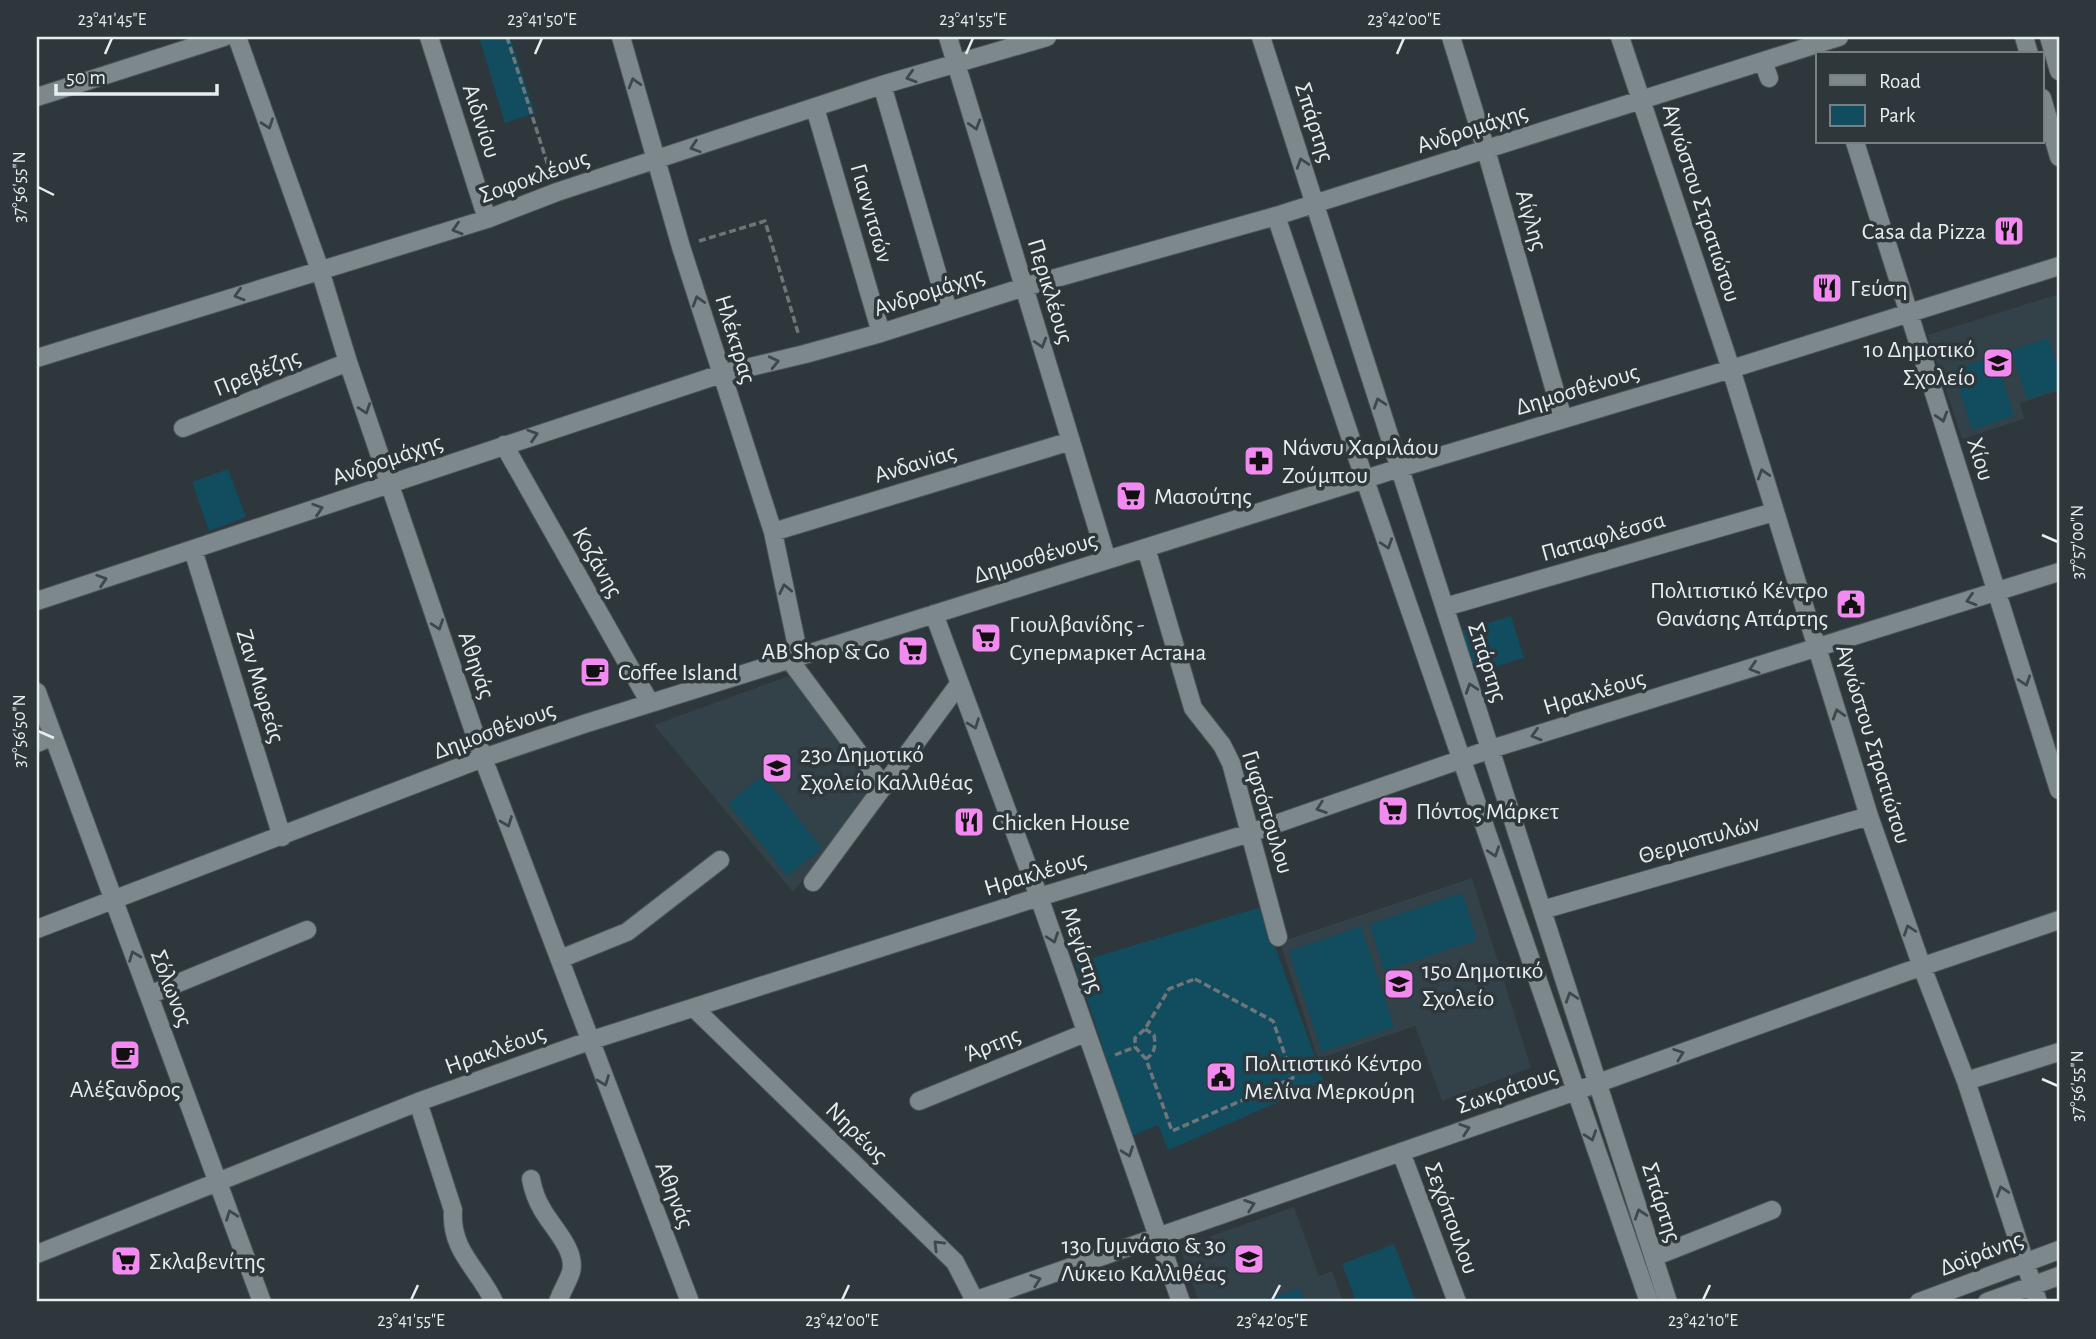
<svg xmlns="http://www.w3.org/2000/svg" width="2096" height="1339" font-family="'Alegreya Sans',sans-serif">
<style>
.built{fill:#324248}
.green{fill:#124c5f}
.lines{fill:none;stroke-linecap:round;stroke-linejoin:round}
.minor-casing{stroke:#4c5458;stroke-width:20}
.path{stroke:#6e7679;stroke-width:3.5;stroke-dasharray:7 3.5;stroke-linecap:butt}
.minor{stroke:#7d888d;stroke-width:18}
.oneway{stroke:#3e474b}
.ticks{fill:none;stroke:#e7edf0;stroke-width:2.5}
.labels{text-anchor:middle;stroke-width:7;stroke-linejoin:round;paint-order:stroke}
.street-label{font-size:24px;fill:#e7edf0;stroke:#2e373b}
.poi-label{font-size:24px;fill:#e7edf0;stroke:#2e373b;text-anchor:start}
.neatline{fill:none;stroke:#e7edf0;stroke-width:2.5}
.ticks-label{font-size:18px;text-anchor:middle;fill:#e7edf0}
</style>
<rect width="100%" height="100%" fill="#2e373b"/>
<path class="built" d="M2059,294V390L2020,403L2024,419L1962,439L1928,335Z
M794,674L878,787L793,892L654,725Z
M1472,878L1531,1068L1442,1101L1415,1026L1318,1059L1280,942Z
M1294,1207L1319,1276L1332,1271L1343,1302H1199L1180,1247Z"/>
<path class="green" d="M479,37H510L535,113L505,123Z
M2048,338L2059,372V389L2027,399L2011,350Z
M1995,356L2014,416L1972,430L1953,370Z
M228,469L246,517L209,531L192,482Z
M1511,616L1524,658L1475,673L1462,631Z
M763,775L822,848L787,876L728,803Z
M1462,893L1477,940L1384,971L1370,924Z
M1261,907L1324,1082L1168,1150L1158,1125L1132,1136L1075,963Z
M1361,926L1394,1027L1322,1052L1289,951Z
M1394,1244L1416,1302H1356L1342,1264Z
M1300,1288L1305,1302H1259Z"/>
<g class="lines">
<g class="minor-casing">
<path id="minor" d="M237,37L320,270L348,362L483,758L690,1302
M429,37L487,219
M621,37L681,247L773,532L799,656
M948,37L1107,560
M1261,37L1668,1302
M1451,37L1486,150L1563,419
M1620,37L1731,369L1869,816L1922,967L1966,1081L2038,1302
M2024,37L2029,54
M2049,37L2059,71
M1763,61L1769,78
M882,85L948,310
M37,97L224,37
M2042,98L2059,157
M815,108L881,333
M1855,142L2059,790
M1276,216L1355,451L1649,1302
M37,358L487,219L557,192L882,85L1047,37
M183,428L348,362
M504,445L650,703
M773,532L1071,441
M1146,548L1193,708L1222,745L1231,763L1278,937
M193,550L282,837
M37,601L721,374L805,354L881,333L1024,287L1276,216L1839,37
M1445,607L1774,512
M934,614L1039,897L1181,1302
M789,659L884,787
M37,692L262,1302
M37,743L53,736
M813,882L959,684
M1542,910L1869,816
M37,929L483,758L584,724L1400,468L1731,369L2059,266
M560,959L627,932L720,860
M149,995L307,930
M694,1008L955,1262L975,1301
M1966,1081L2059,1052
M919,1101L1085,1033
M418,1102L453,1210C450,1251 479,1269 494,1302
M1401,1152L1457,1302
M531,1179C533,1190 536,1199 542,1209C551,1226 577,1250 571,1272C568,1282 561,1292 558,1302
M37,1254L418,1102L589,1041L1039,897L1250,833L1491,749L2059,572
M1654,1257L1772,1210
M971,1302L1576,1091L1903,973L2059,920
M1919,1302L2059,1250
M1987,1302L2059,1276"/>
</g>
<path class="path" d="M507,37L551,175
M699,241L765,221L799,336
M1195,979L1273,1021L1293,1078L1172,1131L1146,1059L1135,1047V1038L1145,1029L1169,989Z
M1145,1029L1154,1035C1156,1046 1155,1053 1146,1059
M1115,1055L1135,1047"/>
<use href="#minor" class="minor"/>
</g>
<defs><path id="oneway-chevron" d="M-2-3.5L2.5 0L-2 3.5" fill="none" stroke-width="1.6" stroke-linecap="round" stroke-linejoin="round" transform="scale(1.75)"/></defs>
<g class="oneway">
<use href="#oneway-chevron" transform="translate(911 77) rotate(164)"/>
<use href="#oneway-chevron" transform="translate(634 83) rotate(-106)"/>
<use href="#oneway-chevron" transform="translate(268 124) rotate(70)"/>
<use href="#oneway-chevron" transform="translate(975 125) rotate(73)"/>
<use href="#oneway-chevron" transform="translate(695 147) rotate(162)"/>
<use href="#oneway-chevron" transform="translate(1302 163) rotate(-108)"/>
<use href="#oneway-chevron" transform="translate(457 229) rotate(163)"/>
<use href="#oneway-chevron" transform="translate(239 295) rotate(163)"/>
<use href="#oneway-chevron" transform="translate(698 301) rotate(-107)"/>
<use href="#oneway-chevron" transform="translate(1041 343) rotate(73)"/>
<use href="#oneway-chevron" transform="translate(774 362) rotate(-13)"/>
<use href="#oneway-chevron" transform="translate(1379 403) rotate(-108)"/>
<use href="#oneway-chevron" transform="translate(365 409) rotate(71)"/>
<use href="#oneway-chevron" transform="translate(1942 417) rotate(73)"/>
<use href="#oneway-chevron" transform="translate(533 435) rotate(-18)"/>
<use href="#oneway-chevron" transform="translate(1763 474) rotate(-107)"/>
<use href="#oneway-chevron" transform="translate(318 509) rotate(-18)"/>
<use href="#oneway-chevron" transform="translate(1387 544) rotate(71)"/>
<use href="#oneway-chevron" transform="translate(102 580) rotate(-18)"/>
<use href="#oneway-chevron" transform="translate(785 589) rotate(-102)"/>
<use href="#oneway-chevron" transform="translate(1971 600) rotate(163)"/>
<use href="#oneway-chevron" transform="translate(438 625) rotate(71)"/>
<use href="#oneway-chevron" transform="translate(1754 668) rotate(163)"/>
<use href="#oneway-chevron" transform="translate(2025 681) rotate(72)"/>
<use href="#oneway-chevron" transform="translate(1471 688) rotate(-108)"/>
<use href="#oneway-chevron" transform="translate(1838 714) rotate(-107)"/>
<use href="#oneway-chevron" transform="translate(974 724) rotate(69)"/>
<use href="#oneway-chevron" transform="translate(1536 735) rotate(163)"/>
<use href="#oneway-chevron" transform="translate(1321 808) rotate(161)"/>
<use href="#oneway-chevron" transform="translate(507 822) rotate(69)"/>
<use href="#oneway-chevron" transform="translate(1494 852) rotate(71)"/>
<use href="#oneway-chevron" transform="translate(1909 930) rotate(-109)"/>
<use href="#oneway-chevron" transform="translate(1053 938) rotate(71)"/>
<use href="#oneway-chevron" transform="translate(134 956) rotate(-111)"/>
<use href="#oneway-chevron" transform="translate(1571 997) rotate(-108)"/>
<use href="#oneway-chevron" transform="translate(1679 1054) rotate(-20)"/>
<use href="#oneway-chevron" transform="translate(604 1081) rotate(69)"/>
<use href="#oneway-chevron" transform="translate(1465 1129) rotate(-19)"/>
<use href="#oneway-chevron" transform="translate(1591 1136) rotate(71)"/>
<use href="#oneway-chevron" transform="translate(1128 1152) rotate(70)"/>
<use href="#oneway-chevron" transform="translate(2002 1191) rotate(-108)"/>
<use href="#oneway-chevron" transform="translate(1250 1205) rotate(-19)"/>
<use href="#oneway-chevron" transform="translate(1640 1214) rotate(-108)"/>
<use href="#oneway-chevron" transform="translate(231 1215) rotate(-110)"/>
<use href="#oneway-chevron" transform="translate(938 1245) rotate(-135)"/>
<use href="#oneway-chevron" transform="translate(1036 1280) rotate(-19)"/>
</g>
<path class="ticks" d="M105,54L112,38M535,54L542,38M966,54L973,38M1397,54L1404,38M38,187L54,195M2042,535L2058,542M38,731L54,738M2042,1079L2058,1086M411,1300L418,1285M842,1300L849,1285M1272,1300L1280,1285M1703,1300L1710,1285"/>
<defs>
<g id="restaurant-square" transform="scale(1.575)"><rect x="-9" y="-9" width="18" height="18" rx="4" fill="#f38af2" stroke="#2e373b"/><path d="M-5-6h1v4h1v-4h1v4h1v-4h1v5L-1.5 .5V6h-2V.5L-5-1ZM5-6V6H3V1.5H1.5Q1.5-4 5-6Z" fill="#111"/></g>
<g id="school-square" transform="scale(1.575)"><rect x="-9" y="-9" width="18" height="18" rx="4" fill="#f38af2" stroke="#2e373b"/><path d="M0-5L7-2L0 1L-7-2ZM-4 1L0 2.5L4 1V4Q0 6-4 4Z" fill="#111"/></g>
<g id="pharmacy-square" transform="scale(1.575)"><rect x="-9" y="-9" width="18" height="18" rx="4" fill="#f38af2" stroke="#2e373b"/><path d="M-2-6h4v4h4v4h-4v4h-4v-4h-4v-4h4Z" fill="#111"/></g>
<g id="supermarket-square" transform="scale(1.575)"><rect x="-9" y="-9" width="18" height="18" rx="4" fill="#f38af2" stroke="#2e373b"/><path d="M-6-5.5h2.5l.6 2H6L4.5 2H-2.5L-4.4-4H-6ZM-1.5 3.2a1.3 1.3 0 1 0 .1 0ZM3 3.2a1.3 1.3 0 1 0 .1 0Z" fill="#111"/></g>
<g id="civic-square" transform="scale(1.575)"><rect x="-9" y="-9" width="18" height="18" rx="4" fill="#f38af2" stroke="#2e373b"/><path d="M-.6-6.5H3V-4.5H.6V-3L4-1V1h2V6H-6V1h2V-1L-.6-3ZM-1.2 2.5V6h2.4V2.5Z" fill="#111"/></g>
<g id="cafe-square" transform="scale(1.575)"><rect x="-9" y="-9" width="18" height="18" rx="4" fill="#f38af2" stroke="#2e373b"/><path d="M-5.5-4.5H6V0H3Q3 3.5 0 3.5H-2.5Q-5.5 3.5-5.5 0ZM3-3.2v2h1.7v-2ZM-6 4.5H4V6H-6Z" fill="#111"/></g>
</defs>
<g fill-rule="evenodd">
<use href="#restaurant-square" x="2009" y="231"/>
<use href="#restaurant-square" x="1827" y="288"/>
<use href="#school-square" x="1998" y="363"/>
<use href="#pharmacy-square" x="1259" y="461"/>
<use href="#supermarket-square" x="1131" y="496"/>
<use href="#civic-square" x="1851" y="604"/>
<use href="#supermarket-square" x="986" y="638"/>
<use href="#supermarket-square" x="913" y="651"/>
<use href="#cafe-square" x="595" y="672"/>
<use href="#school-square" x="777" y="768"/>
<use href="#supermarket-square" x="1393" y="811"/>
<use href="#restaurant-square" x="969" y="822"/>
<use href="#school-square" x="1399" y="984"/>
<use href="#cafe-square" x="125" y="1055"/>
<use href="#civic-square" x="1221" y="1077"/>
<use href="#school-square" x="1249" y="1259"/>
<use href="#supermarket-square" x="126" y="1261"/>
</g>
<g class="labels">
<g class="street-label">
<text transform="translate(482 121) rotate(72)" y="8">Αιδινίου</text>
<text transform="translate(1315 122) rotate(72)" y="8">Σπάρτης</text>
<text transform="translate(1472 128) rotate(-18)" y="8">Ανδρομάχης</text>
<text transform="translate(534 176) rotate(-20)" y="8">Σοφοκλέους</text>
<text transform="translate(1702 203) rotate(72)" y="8">Αγνώστου Στρατιώτου</text>
<text transform="translate(872 213) rotate(74)" y="8">Γιαννιτσών</text>
<text transform="translate(1532 220) rotate(74)" y="8">Αίγλης</text>
<text transform="translate(929 291) rotate(-18)" y="8">Ανδρομάχης</text>
<text transform="translate(1051 291) rotate(73)" y="8">Περικλέους</text>
<text transform="translate(736 339) rotate(73)" y="8">Ηλέκτρας</text>
<text transform="translate(257 372) rotate(-22)" y="8">Πρεβέζης</text>
<text transform="translate(1577 389) rotate(-17)" y="8">Δημοσθένους</text>
<text transform="translate(387 459) rotate(-19)" y="8">Ανδρομάχης</text>
<text transform="translate(1981 459) rotate(73)" y="8">Χίου</text>
<text transform="translate(915 463) rotate(-17)" y="8">Ανδανiας</text>
<text transform="translate(1603 536) rotate(-16)" y="8">Παπαφλέσσα</text>
<text transform="translate(1035 557) rotate(-17)" y="8">Δημοσθένους</text>
<text transform="translate(598 562) rotate(60)" y="8">Κοζάνης</text>
<text transform="translate(1488 662) rotate(72)" y="8">Σπάρτης</text>
<text transform="translate(477 665) rotate(71)" y="8">Αθηνάς</text>
<text transform="translate(261 686) rotate(73)" y="8">Ζαν Μωρεάς</text>
<text transform="translate(1594 692) rotate(-17)" y="8">Ηρακλέους</text>
<text transform="translate(494 730) rotate(-20)" y="8">Δημοσθένους</text>
<text transform="translate(1874 744) rotate(73)" y="8">Αγνώστου Στρατιώτου</text>
<text transform="translate(1268 812) rotate(73)" y="8">Γυφτόπουλου</text>
<text transform="translate(1699 839) rotate(-16)" y="8">Θερμοπυλών</text>
<text transform="translate(1035 873) rotate(-17)" y="8">Ηρακλέους</text>
<text transform="translate(1083 950) rotate(71)" y="8">Μεγίστης</text>
<text transform="translate(172 988) rotate(69)" y="8">Σόλωνος</text>
<text transform="translate(992 1044) rotate(-22)" y="8">Άρτης</text>
<text transform="translate(495 1049) rotate(-20)" y="8">Ηρακλέους</text>
<text transform="translate(1507 1089) rotate(-19)" y="8">Σωκράτους</text>
<text transform="translate(857 1132) rotate(44)" y="8">Νηρέως</text>
<text transform="translate(675 1195) rotate(69)" y="8">Αθηνάς</text>
<text transform="translate(1662 1202) rotate(72)" y="8">Σπάρτης</text>
<text transform="translate(1452 1218) rotate(70)" y="8">Σεχόπουλου</text>
<text transform="translate(1981 1253) rotate(-21)" y="8">Δοϊράνης</text>
</g>
<g class="poi-label">
<text x="1986" y="239" text-anchor="end">Casa da Pizza</text>
<text x="1850" y="296">Γεύση</text>
<text x="1975" y="357" text-anchor="end">1o Δημοτικό<tspan x="1975" dy="28">Σχολείο</tspan></text>
<text x="1282" y="455">Νάνσυ Χαριλάου<tspan x="1282" dy="28">Ζούμπου</tspan></text>
<text x="1154" y="504">Μασούτης</text>
<text x="1828" y="598" text-anchor="end">Πολιτιστικό Κέντρο<tspan x="1828" dy="28">Θανάσης Απάρτης</tspan></text>
<text x="1009" y="632">Γιουλβανίδης -<tspan x="1009" dy="28">Супермаркет Астана</tspan></text>
<text x="890" y="659" text-anchor="end">AB Shop &amp; Go</text>
<text x="618" y="680">Coffee Island</text>
<text x="800" y="762">23ο Δημοτικό<tspan x="800" dy="28">Σχολείο Καλλιθέας</tspan></text>
<text x="1416" y="819">Πόντος Μάρκετ</text>
<text x="992" y="830">Chicken House</text>
<text x="1422" y="978">15ο Δημοτικό<tspan x="1422" dy="28">Σχολείο</tspan></text>
<text x="1244" y="1071">Πολιτιστικό Κέντρο<tspan x="1244" dy="28">Μελίνα Μερκούρη</tspan></text>
<text x="125" y="1097" text-anchor="middle">Αλέξανδρος</text>
<text x="1226" y="1253" text-anchor="end">13ο Γυμνάσιο &amp; 3ο<tspan x="1226" dy="28">Λύκειο Καλλιθέας</tspan></text>
<text x="149" y="1269">Σκλαβενίτης</text>
</g>
</g>
<rect width="2096" height="1339" fill="none" stroke="#2e373b" stroke-width="77"/>
<rect x="1816" y="52" width="228" height="91" fill="#2e373b" stroke="#788083" stroke-width="2"/>
<rect x="1830" y="75" width="35" height="10" fill="#7d888d" stroke="#788083" stroke-width="2"/>
<text x="1879" y="88" font-size="21" fill="#e7edf0">Road</text>
<rect x="1830" y="105" width="35" height="21" fill="#124c5f" stroke="#788083" stroke-width="2"/>
<text x="1879" y="122" font-size="21" fill="#e7edf0">Park</text>
<path d="M56 84v10h161v-10" fill="none" stroke="#e7edf0" stroke-width="3.5"/>
<text x="66" y="84" font-size="21" fill="#e7edf0" stroke="#2e373b" stroke-width="5" paint-order="stroke">50 m</text>
<rect x="38" y="38" width="2020" height="1262" class="neatline"/>
<g class="ticks-label">
<text x="112" y="25">23°41'45"E</text>
<text x="542" y="25">23°41'50"E</text>
<text x="973" y="25">23°41'55"E</text>
<text x="1404" y="25">23°42'00"E</text>
<text transform="translate(19 187) rotate(-90)" y="6">37°56'55"N</text>
<text transform="translate(2077 542) rotate(-90)" y="6">37°57'00"N</text>
<text transform="translate(19 731) rotate(-90)" y="6">37°56'50"N</text>
<text transform="translate(2077 1086) rotate(-90)" y="6">37°56'55"N</text>
<text x="411" y="1326">23°41'55"E</text>
<text x="842" y="1326">23°42'00"E</text>
<text x="1272" y="1326">23°42'05"E</text>
<text x="1703" y="1326">23°42'10"E</text>
</g>
</svg>
